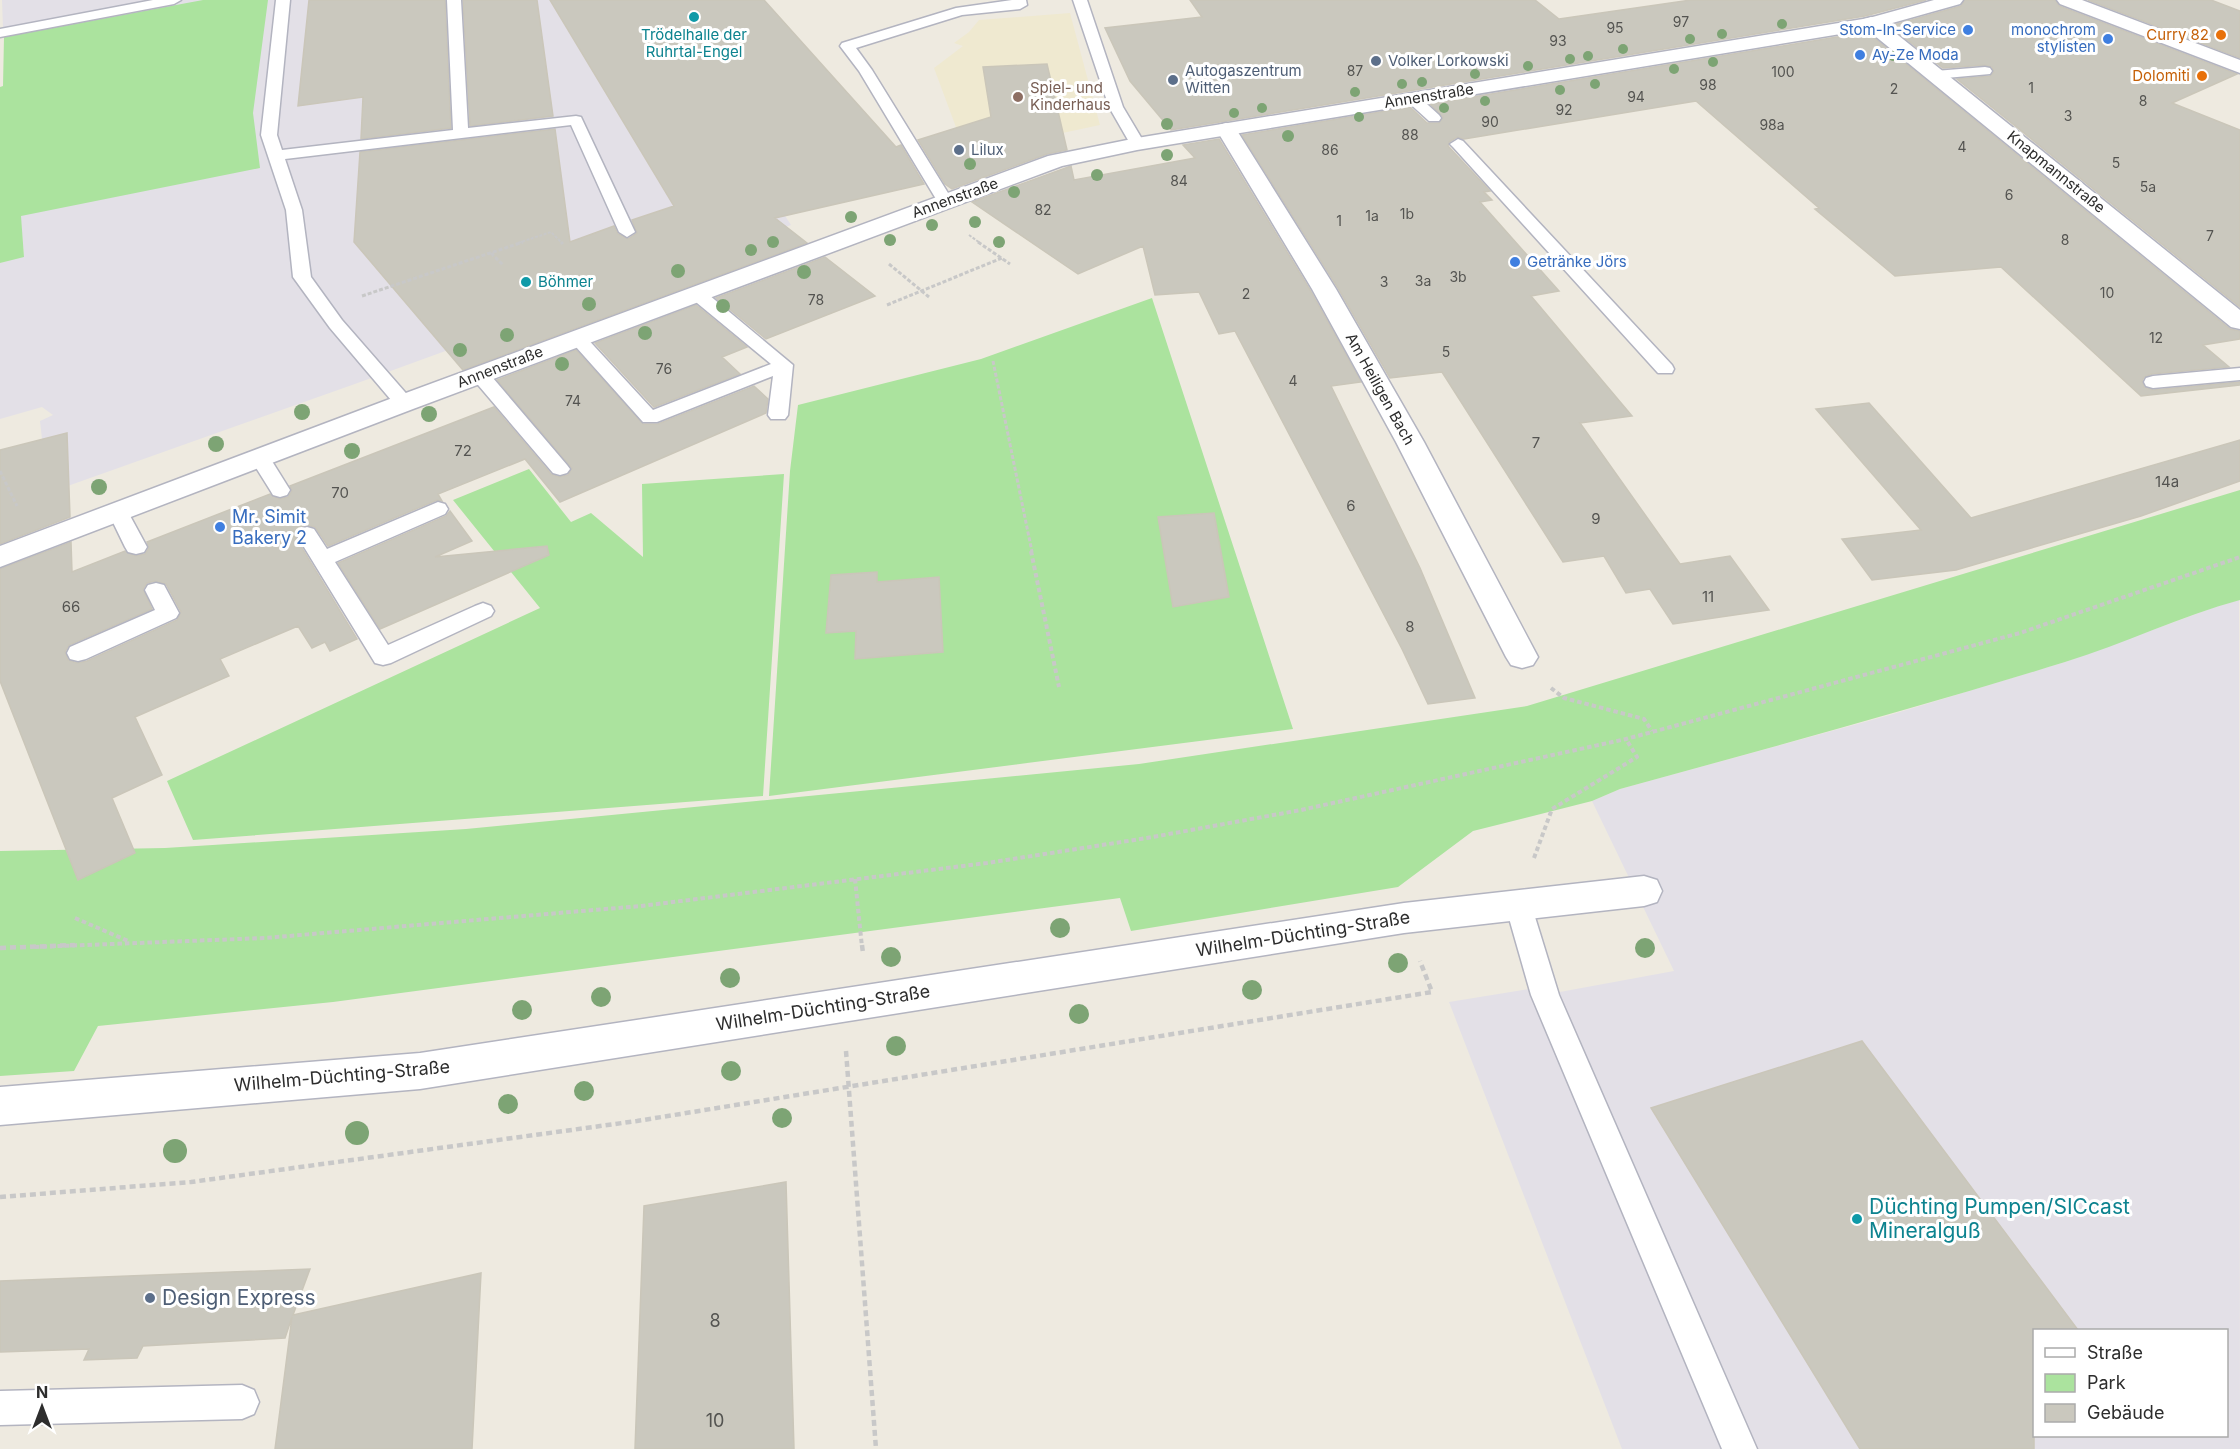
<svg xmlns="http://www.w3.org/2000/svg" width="2240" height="1449" font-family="Inter,sans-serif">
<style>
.industrial{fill:#e3e0e7;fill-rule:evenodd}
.education{fill:#efe9d0}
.green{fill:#abe39e}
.building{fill:#cac8be;stroke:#cac6b9;stroke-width:1.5;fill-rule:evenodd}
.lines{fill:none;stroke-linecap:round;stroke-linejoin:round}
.lane-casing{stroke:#b3b4c0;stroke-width:3}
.street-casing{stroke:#b3b4c0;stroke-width:3}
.secondary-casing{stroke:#b3b4c0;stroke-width:3}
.path-far3{stroke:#c8c8c8;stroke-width:2;stroke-dasharray:3 1.5;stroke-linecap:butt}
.path-far2{stroke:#c8c8c8;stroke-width:3;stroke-dasharray:4 2;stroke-linecap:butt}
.path-far1{stroke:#c8c8c8;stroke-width:4;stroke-dasharray:4.5 3;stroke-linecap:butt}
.path{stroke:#c8c8c8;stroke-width:4.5;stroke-dasharray:6 4;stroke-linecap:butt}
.lane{fill:#fff;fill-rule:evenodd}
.street{fill:#fff;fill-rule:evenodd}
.secondary{fill:#fff;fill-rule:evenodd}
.tree{fill:#7da474}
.culture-dot{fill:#0f9aa8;stroke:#fff;stroke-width:2}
.shop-dot{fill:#3f7fe0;stroke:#fff;stroke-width:2}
.food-dot{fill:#e8710a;stroke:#fff;stroke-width:2}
.service-dot{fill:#5c6f8a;stroke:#fff;stroke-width:2}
.education-dot{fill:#8d6e63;stroke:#fff;stroke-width:2}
.labels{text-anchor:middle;stroke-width:6;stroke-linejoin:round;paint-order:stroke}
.far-number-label{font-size:14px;fill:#545451}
.far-shop-label{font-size:15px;fill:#366cbe;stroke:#fff;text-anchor:end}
.far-culture-label{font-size:15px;fill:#0d838f;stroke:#fff}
.far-food-label{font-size:15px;fill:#c56008;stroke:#fff;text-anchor:end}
.far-service-label{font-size:15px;fill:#4e5e75;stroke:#fff;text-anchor:start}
.far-education-label{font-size:15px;fill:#785e54;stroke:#fff;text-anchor:start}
.far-street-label{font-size:15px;fill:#2d2d2d;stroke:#fff}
.number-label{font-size:15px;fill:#545451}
.shop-label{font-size:18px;fill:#366cbe;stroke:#fff;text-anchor:start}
.street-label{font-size:18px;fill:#2d2d2d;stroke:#fff}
.near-number-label{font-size:18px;fill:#545451}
.near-culture-label{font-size:21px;fill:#0d838f;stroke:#fff;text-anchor:start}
.near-service-label{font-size:21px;fill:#4e5e75;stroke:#fff;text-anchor:start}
</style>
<rect width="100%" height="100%" fill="#eeeae0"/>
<path class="industrial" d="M2,0H656L719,114L791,225L352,385L48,493L40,421L53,415L42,407L0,419V263L24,256L5,37H0V29L3,28Z
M2239,600L2240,1449H1622L1449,1002L1535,988L1538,996L1674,971L1592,801L1620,789L1890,715L2068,661L2215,607ZM2034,1330H2226V1436H2034Z"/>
<path class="education" d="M1070,13L1100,125L1039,138L957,130L934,68L963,46L954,43L969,32L979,20Z"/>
<path class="green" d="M203,0H268L253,113L260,168L21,216L24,257L0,263V87L3,86L4,37Z
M1152,298L1293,729L769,796L790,471L798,405L981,359Z
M529,469L571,522L591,513L643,557L642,484L784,474L763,796L193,840L167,781L540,608L453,500Z
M2240,490V600C2180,616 2124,644 2065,662C1917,708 1769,748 1620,789L1592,801L1473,831L1398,887L1131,931L1120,898L333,1002L98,1026L74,1071L0,1076V851L165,848L466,829L1139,764L1527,706Z"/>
<path class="building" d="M309,0H445L451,128L361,139L363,97L298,106Z
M463,0H537L553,116L470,126Z
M550,0H764L896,147L901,145L924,184L775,218L807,243L463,370L354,242L360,152L555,129L570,242L614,226L618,234L628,239L637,233L632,220L674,206Z
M1190,0H1535L1559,19L1691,0H1926L1865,16L1171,130L1130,81L1105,28L1202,17Z
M1965,0H2055L2059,6L2237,74L2172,103L2240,130V307L1957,79L1990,76L1994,72L1992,67L1985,65L1943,68L1890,26L1961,6Z
M2088,0H2211L2240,11V58Z
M1867,32L2230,329L2240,331V339L2203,345L2229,367L2152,374L2144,377L2142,381L2144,387L2153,390L2240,382V385L2141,396L2001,267L1895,276L1815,209L1819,208L1696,101L1464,139L1457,137L1449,142L1448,146L1490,191L1484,192L1492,200L1480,202L1559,291L1531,296L1632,416L1580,423L1680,564L1730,556L1769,610L1673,624L1650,589L1626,593L1604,556L1563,562L1442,372L1390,378L1338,288L1242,135L1410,107L1427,123H1439L1443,117L1430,104Z
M1047,64L1067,150L1047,154L952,189L945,184L918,140L991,117L983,67Z
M1219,139L1310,290L1361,382L1331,386L1420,568L1475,698L1428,704L1402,649L1235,331L1219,334L1199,292L1155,295L1143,246L1078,274L972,202L1071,166L1074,180L1195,158L1183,145Z
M825,257L875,296L766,339L716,298Z
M696,305L747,347L722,357L740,374L654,407L595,343Z
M576,350L643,424H658L754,386L768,399L766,413L560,502L525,459L438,494L442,501L437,500L328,546L315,527L306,525L298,528L294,535L357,639L330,651L325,642L312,648L298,626L220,659L229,676L135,717L162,775L112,798L135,853L78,880L0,681V569L71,542L72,572L125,551L135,556L145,554L149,548L147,542L270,494L279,499L288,497L292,491L290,486L494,407L551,474L559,477L568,475L572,468L497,380ZM155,581L166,584L181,612L177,620L87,661L77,663L68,660L65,652L69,645L152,609L143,589L147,583Z
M1869,403L1971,518L2240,440V481L2141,516L1956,570L1872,580L1842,539L1921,530L1816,409Z
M67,433L70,517L0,544V450Z
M450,511L472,541L435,557L547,546L549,555L380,629L338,563L446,516Z
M1214,513L1229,597L1173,607L1158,517Z
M877,572V582L939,577L943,652L855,659L856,631L826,633L831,575Z
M1862,1041L2078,1330H2034V1449H1860L1651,1108Z
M786,1182L794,1449H635L644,1206Z
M310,1269L293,1315L481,1273L472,1449H275L292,1317L285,1338L143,1346L137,1358L84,1360L89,1349L0,1352V1281Z"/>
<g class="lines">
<g class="lane-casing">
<path id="lane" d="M153,0H181L174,4L0,37V29Z
M276,0H290L277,135L282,150L453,130L447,0H461L468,128L576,116L581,117L635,232L627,237L619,232L571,125L285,159L302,210L311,277L342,320L411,399L414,403L411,407H397L330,328L293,277L286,210L261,135Z
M1012,0H1026L1027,5L1020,9L962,15L856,48L872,70L953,201L951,204H939L859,71L840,46L842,43L956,8Z
M1073,0H1087L1123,107L1145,144L1142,147H1132L1109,107Z
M1985,67L1990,68L1992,71L1990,74L1935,79L1928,75L1935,71Z
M1412,94L1417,95L1439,115L1441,118L1439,121H1429L1407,101L1405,98Z
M1458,139L1463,141L1672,365L1674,369L1672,373H1658L1453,147L1450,144Z
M697,289L703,290L793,365L788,415L785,419H771L768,415L773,376L657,422H643L568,338L571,334H583L653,410L771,364L691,298L688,294L691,290Z
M2240,368V380L2153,388L2146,386L2144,382L2146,378L2153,376Z
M480,369L487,371L567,465L570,469L567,473L560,475L553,473L473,379L471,375L473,371Z
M260,452L267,454L270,458L290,490L287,495L280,497L273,495L270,490L250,458L253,454Z
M438,502L445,504L448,509L445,514L335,562L388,645L475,606L483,603L491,606L494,611L491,616L391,663L383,665L375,663L296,534L300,529L307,527L314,529L327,549Z
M118,505L125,507L128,512L147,547L144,552L136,554L128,552L125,547L108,512L111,507Z
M156,583L164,585L179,613L176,618L86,659L78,661L70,659L67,653L70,647L155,610L145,590L148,585Z
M1518,893L1527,896L1531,904L1559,995L1757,1449H1722L1531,995L1505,904L1509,896Z
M242,1385L254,1390L259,1402L254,1414L242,1419L0,1425V1391Z"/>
</g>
<g class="street-casing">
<path id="street" d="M2057,0H2082L2240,60V73L2060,4Z
M1871,17L1878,19L2240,310V329L2231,327L1864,27L1862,23L1864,19Z
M1226,123L1233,125L1236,129L1336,289L1424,442L1538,657L1533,665L1522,668L1511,665L1506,657L1396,442L1312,289L1216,129L1219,125Z
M1644,876L1657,880L1662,891L1657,902L1644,906L1404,933L420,1089L0,1125V1087L420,1053L1404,903Z"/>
</g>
<g class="secondary-casing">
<path id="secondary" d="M1934,0H1963L1960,4L1871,29L1137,150L1062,166L413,409L0,567V546L395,397L1048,156L1137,138L1869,18Z"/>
</g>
<path class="path-far3" d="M969,235L980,243
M518,243L551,232L562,243"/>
<path class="path-far2" d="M561,242L563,244
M978,242L1010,264
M491,253L503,265
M889,264L929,297
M362,296L523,242
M887,305L1002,258
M993,361L1032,552
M0,471L17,506"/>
<path class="path-far1" d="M1031,551L1059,687
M1551,688L1564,698L1644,719L1652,731
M1534,858L1552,809L1637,757L1626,739
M855,879L862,947
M75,918L128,941
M35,947L265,938L641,906L987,863L1147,838L1301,810L1626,739L2020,633L2240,557"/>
<path class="path" d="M862,945L863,953
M0,948L75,945
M846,1051L876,1449
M0,1197L191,1182L637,1121L1432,992L1420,961"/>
<use href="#lane" class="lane"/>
<use href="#street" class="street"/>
<use href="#secondary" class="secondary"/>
</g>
<g class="tree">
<circle cx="1782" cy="24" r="5"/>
<circle cx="1722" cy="34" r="5"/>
<circle cx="1690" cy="39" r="5"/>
<circle cx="1623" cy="49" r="5"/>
<circle cx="1939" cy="55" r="5"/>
<circle cx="1588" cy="56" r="5"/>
<circle cx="1893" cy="56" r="5"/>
<circle cx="1570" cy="59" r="5"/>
<circle cx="1713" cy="62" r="5"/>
<circle cx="1528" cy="66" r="5"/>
<circle cx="1674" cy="69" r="5"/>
<circle cx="1475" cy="74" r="5"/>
<circle cx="1422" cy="82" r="5"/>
<circle cx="1402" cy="84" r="5"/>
<circle cx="1595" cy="84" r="5"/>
<circle cx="1560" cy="90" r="5"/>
<circle cx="1355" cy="92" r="5"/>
<circle cx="1485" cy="101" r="5"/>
<circle cx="1262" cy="108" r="5"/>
<circle cx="1444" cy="108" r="5"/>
<circle cx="1234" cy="113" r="5"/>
<circle cx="1359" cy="117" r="5"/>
<circle cx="1167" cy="124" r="6"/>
<circle cx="1288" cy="136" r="6"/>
<circle cx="1167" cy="155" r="6"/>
<circle cx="970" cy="164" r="6"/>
<circle cx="1097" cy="175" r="6"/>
<circle cx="1014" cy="192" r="6"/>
<circle cx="851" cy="217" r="6"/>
<circle cx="975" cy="222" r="6"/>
<circle cx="932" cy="225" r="6"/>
<circle cx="890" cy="240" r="6"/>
<circle cx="773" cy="242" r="6"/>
<circle cx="999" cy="242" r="6"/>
<circle cx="751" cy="250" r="6"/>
<circle cx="678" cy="271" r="7"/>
<circle cx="804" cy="272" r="7"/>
<circle cx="589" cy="304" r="7"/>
<circle cx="723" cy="306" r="7"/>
<circle cx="645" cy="333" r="7"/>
<circle cx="507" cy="335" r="7"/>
<circle cx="460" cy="350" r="7"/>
<circle cx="562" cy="364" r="7"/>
<circle cx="302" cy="412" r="8"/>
<circle cx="429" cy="414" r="8"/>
<circle cx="216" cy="444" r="8"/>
<circle cx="352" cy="451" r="8"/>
<circle cx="99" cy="487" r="8"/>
<circle cx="1060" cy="928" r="10"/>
<circle cx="1645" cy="948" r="10"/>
<circle cx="891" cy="957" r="10"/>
<circle cx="1398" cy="963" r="10"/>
<circle cx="730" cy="978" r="10"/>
<circle cx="1252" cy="990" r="10"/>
<circle cx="601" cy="997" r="10"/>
<circle cx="522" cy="1010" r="10"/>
<circle cx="1079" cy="1014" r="10"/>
<circle cx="896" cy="1046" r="10"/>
<circle cx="731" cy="1071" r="10"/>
<circle cx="584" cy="1091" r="10"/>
<circle cx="508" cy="1104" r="10"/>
<circle cx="782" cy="1118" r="10"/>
<circle cx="357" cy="1133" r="12"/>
<circle cx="175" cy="1151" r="12"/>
</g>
<g class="culture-dot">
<circle cx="694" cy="17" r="6"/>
<circle cx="526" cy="282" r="6"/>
<circle cx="1857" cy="1219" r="6"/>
</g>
<g class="shop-dot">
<circle cx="1968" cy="30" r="6"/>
<circle cx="2108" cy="39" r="6"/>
<circle cx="1860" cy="55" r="6"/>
<circle cx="1515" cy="262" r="6"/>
<circle cx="220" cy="527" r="6"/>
</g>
<g class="food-dot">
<circle cx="2221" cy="35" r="6"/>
<circle cx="2202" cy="76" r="6"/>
</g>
<g class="service-dot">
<circle cx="1376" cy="61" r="6"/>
<circle cx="1173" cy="80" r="6"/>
<circle cx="959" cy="150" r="6"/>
<circle cx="150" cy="1298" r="6"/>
</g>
<circle class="education-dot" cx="1018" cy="97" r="6"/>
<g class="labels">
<g class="far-number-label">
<text x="1681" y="27">97</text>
<text x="1615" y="33">95</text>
<text x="1558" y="46">93</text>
<text x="1355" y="76">87</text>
<text x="1783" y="77">100</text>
<text x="1708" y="90">98</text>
<text x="2031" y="93">1</text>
<text x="1894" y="94">2</text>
<text x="1636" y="102">94</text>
<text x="2143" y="106">8</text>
<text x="1564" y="115">92</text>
<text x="2068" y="121">3</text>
<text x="1490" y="127">90</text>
<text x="1772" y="130">98a</text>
<text x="1410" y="140">88</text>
<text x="1962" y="152">4</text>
<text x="1330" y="155">86</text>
<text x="2116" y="168">5</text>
<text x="1179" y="186">84</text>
<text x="2148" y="192">5a</text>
<text x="2009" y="200">6</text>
<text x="1043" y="215">82</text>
<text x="1407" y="219">1b</text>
<text x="1372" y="221">1a</text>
<text x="1339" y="226">1</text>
<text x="2210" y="241">7</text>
<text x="2065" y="245">8</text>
<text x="1458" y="282">3b</text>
<text x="1423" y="286">3a</text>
<text x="1384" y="287">3</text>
<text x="2107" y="298">10</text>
<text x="1246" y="299">2</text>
<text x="816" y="305">78</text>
<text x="2156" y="343">12</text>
<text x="1446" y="357">5</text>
<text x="664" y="374">76</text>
<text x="1293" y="386">4</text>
<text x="573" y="406">74</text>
</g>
<g class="far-shop-label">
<text x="1956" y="35">Stom-In-Service</text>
<text x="2096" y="35">monochrom<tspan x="2096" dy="17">stylisten</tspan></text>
<text x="1872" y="60" text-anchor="start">Ay-Ze Moda</text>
<text x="1527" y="267" text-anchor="start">Getränke Jörs</text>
</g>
<g class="far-culture-label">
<text x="694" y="40">Trödelhalle der<tspan x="694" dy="17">Ruhrtal-Engel</tspan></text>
<text x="538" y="287" text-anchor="start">Böhmer</text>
</g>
<g class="far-food-label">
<text x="2209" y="40">Curry 82</text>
<text x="2190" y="81">Dolomiti</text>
</g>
<g class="far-service-label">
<text x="1388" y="66">Volker Lorkowski</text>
<text x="1185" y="76">Autogaszentrum<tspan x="1185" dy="17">Witten</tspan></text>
<text x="971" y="155">Lilux</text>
</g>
<g class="far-education-label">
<text x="1030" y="93">Spiel- und<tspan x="1030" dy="17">Kinderhaus</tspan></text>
</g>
<g class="far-street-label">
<text transform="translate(1429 96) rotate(-9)" y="5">Annenstraße</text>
<text transform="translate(2056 172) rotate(39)" y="5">Knapmannstraße</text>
<text transform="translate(955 198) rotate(-20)" y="5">Annenstraße</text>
<text transform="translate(500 367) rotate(-21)" y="5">Annenstraße</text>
<text transform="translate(1380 389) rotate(61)" y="5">Am Heiligen Bach</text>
</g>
<g class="number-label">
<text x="1536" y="448">7</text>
<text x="463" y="456">72</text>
<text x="2167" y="487">14a</text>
<text x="340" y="498">70</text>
<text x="1351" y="511">6</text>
<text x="1596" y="524">9</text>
<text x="1708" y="602">11</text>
<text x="71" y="612">66</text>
<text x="1410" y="632">8</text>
</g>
<g class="shop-label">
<text x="232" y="523">Mr. Simit<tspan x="232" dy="21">Bakery 2</tspan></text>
</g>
<g class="street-label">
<text transform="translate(1303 934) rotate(-9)" y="6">Wilhelm-Düchting-Straße</text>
<text transform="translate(823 1008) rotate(-9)" y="6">Wilhelm-Düchting-Straße</text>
<text transform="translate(342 1076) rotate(-5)" y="6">Wilhelm-Düchting-Straße</text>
</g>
<g class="near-number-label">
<text x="715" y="1327">8</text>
<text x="715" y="1427">10</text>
</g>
<g class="near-culture-label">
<text x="1869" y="1214">Düchting Pumpen/SICcast<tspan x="1869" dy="24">Mineralguß</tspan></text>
</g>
<g class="near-service-label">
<text x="162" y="1305">Design Express</text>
</g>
</g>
<rect x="2033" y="1329" width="195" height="108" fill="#ffffff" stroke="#ababab" stroke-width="1.5"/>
<rect x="2045" y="1348" width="30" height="9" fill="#ffffff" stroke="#ababab" stroke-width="1.5"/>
<text x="2087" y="1359" font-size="18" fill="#2d2d2d">Straße</text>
<rect x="2045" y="1374" width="30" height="18" fill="#abe39e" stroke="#ababab" stroke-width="1.5"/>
<text x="2087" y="1389" font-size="18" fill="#2d2d2d">Park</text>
<rect x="2045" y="1404" width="30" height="18" fill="#cac8be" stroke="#ababab" stroke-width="1.5"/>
<text x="2087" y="1419" font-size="18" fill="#2d2d2d">Gebäude</text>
<g transform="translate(42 1407)" stroke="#ffffff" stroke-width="4.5" paint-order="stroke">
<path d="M0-4.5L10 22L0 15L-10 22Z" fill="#2d2d2d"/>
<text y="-9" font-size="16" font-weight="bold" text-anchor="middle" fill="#2d2d2d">N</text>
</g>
</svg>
